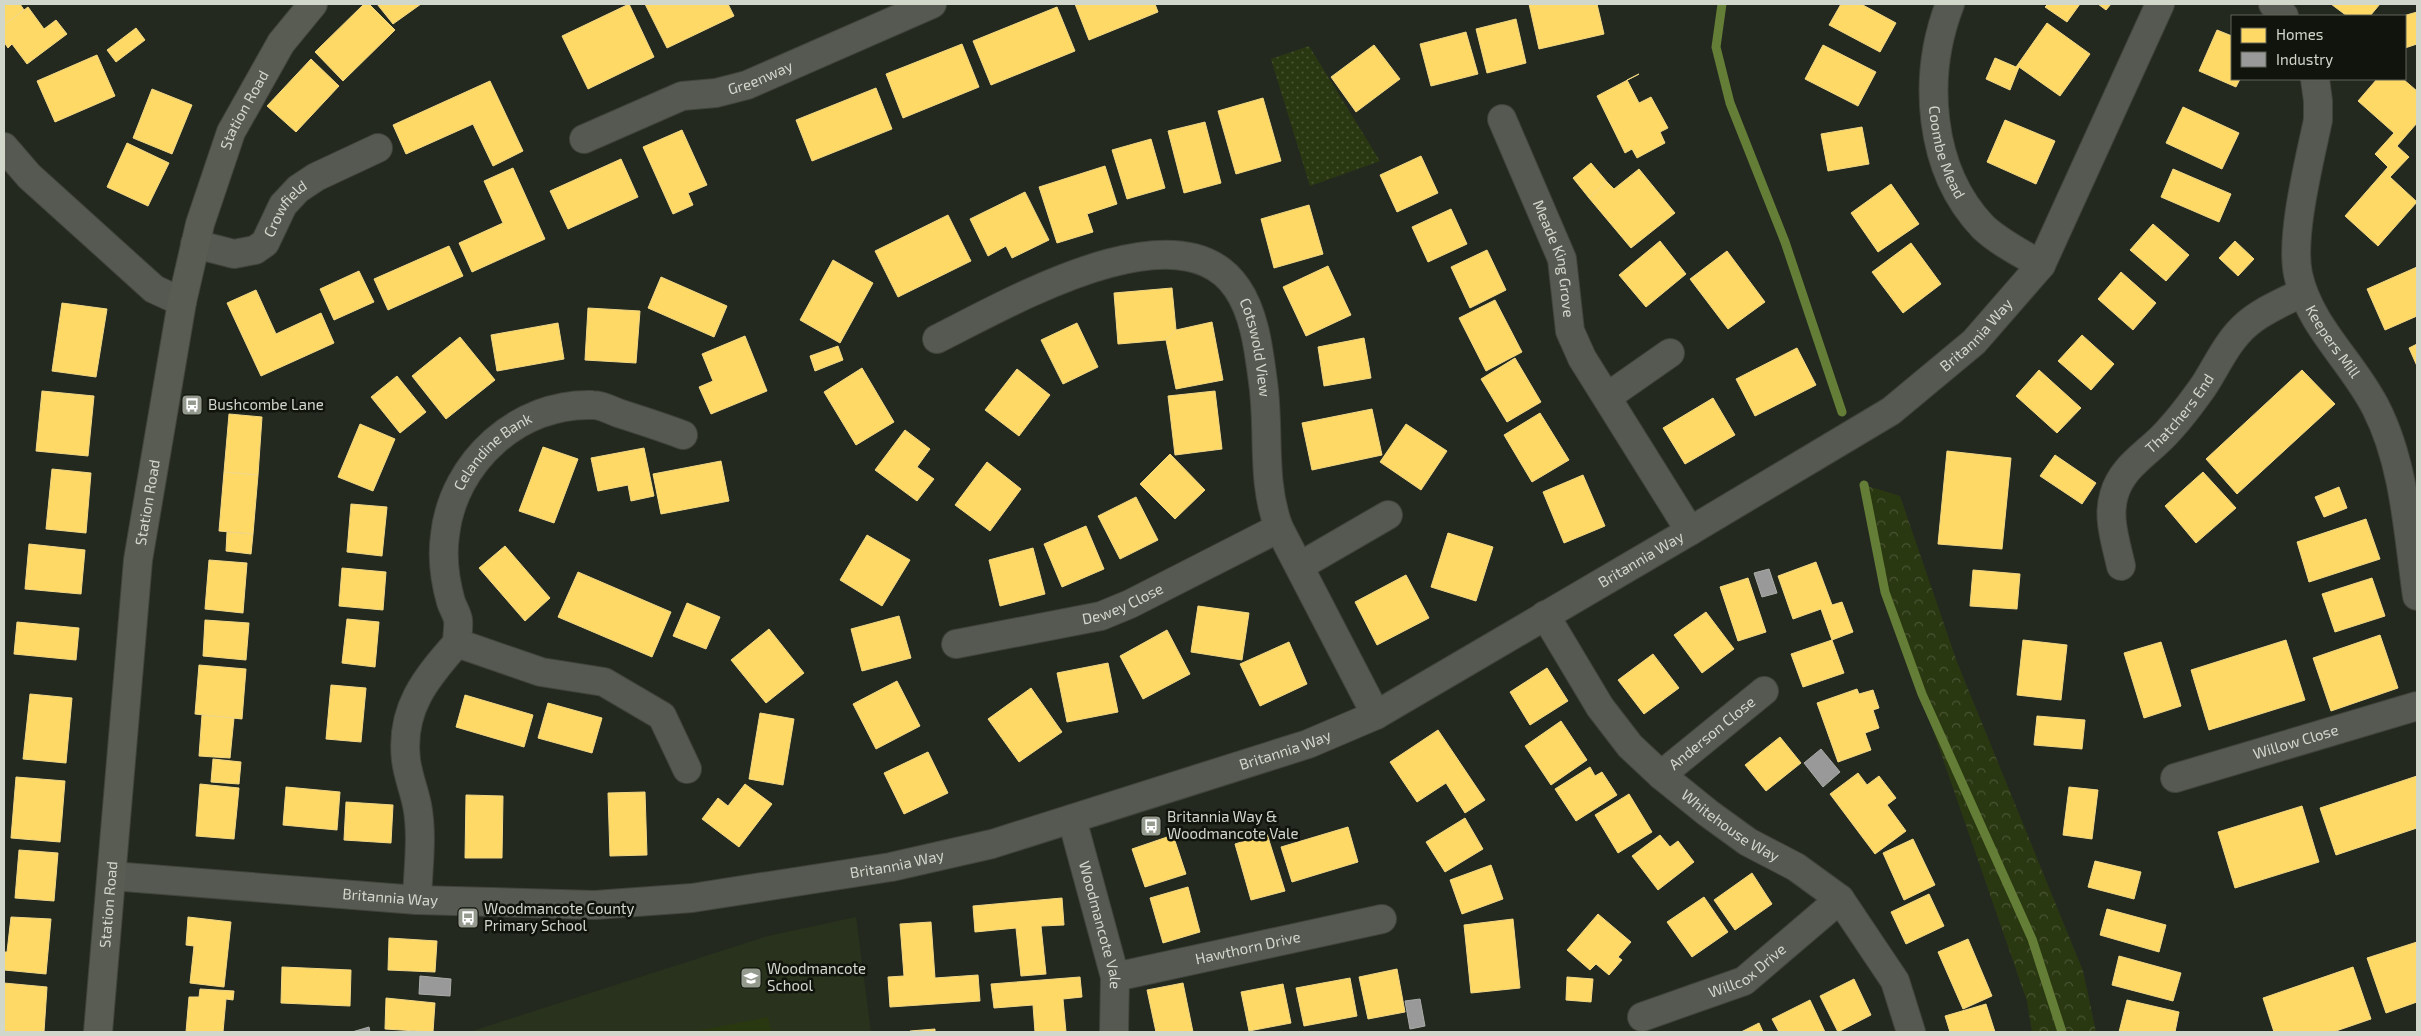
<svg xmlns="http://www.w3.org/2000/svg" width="2421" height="1036" font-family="'Exo 2',sans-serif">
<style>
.built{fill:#29321c}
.grass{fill:url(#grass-dots)}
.park{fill:url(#park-crowns)}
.pitch{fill:#2a3811}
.homes{fill:#ffd966;stroke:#f2d885}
.industry{fill:#999;stroke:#aaaca8}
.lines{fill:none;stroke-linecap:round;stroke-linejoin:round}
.stream{stroke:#647e37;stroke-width:9}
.street-casing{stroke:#41443c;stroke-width:30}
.secondary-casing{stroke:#41443c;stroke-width:30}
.street{stroke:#555951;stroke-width:28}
.secondary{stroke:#585c52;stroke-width:28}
.labels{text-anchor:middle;stroke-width:5;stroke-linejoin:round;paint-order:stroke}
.street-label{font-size:15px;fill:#d2d7cc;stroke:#10140c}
.poi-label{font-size:15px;fill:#d2d7cc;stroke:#10140c;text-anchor:start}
</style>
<defs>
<pattern id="grass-dots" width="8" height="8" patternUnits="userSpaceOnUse" patternTransform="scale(1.25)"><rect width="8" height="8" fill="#2a3811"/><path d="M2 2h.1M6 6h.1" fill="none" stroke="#485432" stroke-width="1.8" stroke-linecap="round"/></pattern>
<pattern id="park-crowns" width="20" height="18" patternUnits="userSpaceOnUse" patternTransform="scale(1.25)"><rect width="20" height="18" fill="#2a3811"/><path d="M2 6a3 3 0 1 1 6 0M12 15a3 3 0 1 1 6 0" fill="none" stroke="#485432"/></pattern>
</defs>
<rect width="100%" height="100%" fill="#24291f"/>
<path class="built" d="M856,917L871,1032H469L768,936Z"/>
<path class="grass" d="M1309,46L1380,161L1310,186L1271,59Z"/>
<path class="park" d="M1864,485L1900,496L1957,662L2083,971L2096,1032H2032L2027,1001L1885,592Z"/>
<path class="pitch" d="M768,1017L771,1032H692Z"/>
<path class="homes" d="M4,4H20L24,10L4,25Z
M364,4H369L395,30L343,81L315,52Z
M377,4H421L393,24Z
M629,4L654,57L588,89L562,36Z
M645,4H728L734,16L667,48Z
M1075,4H1155L1158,12L1089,40Z
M1529,4H1597L1604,34L1539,49Z
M1841,4H1861L1896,23L1880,52L1829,25Z
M2048,4H2080L2067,22L2045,7Z
M2098,4H2111L2106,10Z
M2331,4H2380L2370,16H2347Z
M28,7L44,29L56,20L67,34L27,64L12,44L8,48L4,42V25Z
M1057,7L1075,51L991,85L973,41Z
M2417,12V44L2405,48L2403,16Z
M1516,19L1526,63L1487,73L1476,29Z
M2047,23L2090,54L2060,96L2019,67L2010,90L1986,79L1995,58L2016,67Z
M136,28L145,40L116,62L107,50Z
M2217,30L2232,36V79H2240L2236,87L2199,71Z
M1466,32L1478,74L1431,86L1420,44Z
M962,44L979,87L903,118L886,74Z
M1374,45L1400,79L1356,112L1331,77Z
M1823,45L1876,72L1858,106L1805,79Z
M97,55L115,96L55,122L37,81Z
M311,59L339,86L296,132L267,106Z
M1639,74L1627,80L1639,103L1651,97L1668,128L1660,132L1665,143L1637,158L1632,149L1625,153L1597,96Z
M2377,79H2403L2417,91V123L2397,146L2409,157L2390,177L2417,202L2378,246L2345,216L2388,167L2375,154L2394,133L2358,101Z
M490,81L523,151L493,166L473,124L406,154L393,125Z
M876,88L892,129L812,161L796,120Z
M152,89L192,105L172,154L133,138Z
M1263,98L1281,161L1236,174L1218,111Z
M2183,107L2239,133L2222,169L2166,143Z
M2005,120L2055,141L2036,184L1987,162Z
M1205,122L1221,183L1184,193L1168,131Z
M1862,127L1869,164L1828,171L1821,134Z
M682,130L707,185L688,193L693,205L673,214L643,147Z
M1151,139L1165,188L1127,199L1112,150Z
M127,143L169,163L148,206L107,187Z
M1421,156L1438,193L1397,212L1380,175Z
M621,159L638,197L568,229L550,191Z
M1591,163L1607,182L1589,198L1573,178Z
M1105,166L1117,204L1087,214L1093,232L1057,243L1039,187Z
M513,168L545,239L472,272L459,243L503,223L484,181Z
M1639,169L1675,213L1631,248L1589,198L1607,182L1614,189Z
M2173,169L2231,194L2219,222L2161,197Z
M1891,184L1919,224L1878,252L1851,213Z
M1025,192L1049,240L1012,258L1006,246L988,256L970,219Z
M1309,205L1323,254L1274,268L1261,219Z
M1451,209L1467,244L1428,262L1412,227Z
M948,215L971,261L898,297L875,251Z
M2153,224L2189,255L2166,281L2130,250Z
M1660,241L1686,274L1646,307L1619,275Z
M2235,241L2254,259L2238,276L2219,258Z
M1911,243L1941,284L1903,313L1872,272Z
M449,246L463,276L388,310L374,279Z
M1487,250L1506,290L1470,308L1451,267Z
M1727,251L1765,302L1728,329L1690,279Z
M833,260L873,283L840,343L800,320Z
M1328,266L1351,315L1306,336L1283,287Z
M2417,267V316L2385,330L2367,289Z
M359,271L374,302L334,320L320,289Z
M2121,272L2156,303L2133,330L2098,299Z
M661,277L727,306L714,337L648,308Z
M1172,288L1176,330L1166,340L1118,344L1114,293Z
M256,290L276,334L321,313L334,343L261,376L227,303Z
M1495,300L1522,352L1486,371L1459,318Z
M62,303L107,309L96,377L52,371Z
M588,308L640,311L636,363L585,360Z
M1212,322L1223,380L1176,389L1166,340L1176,330Z
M558,323L564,359L497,371L491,335Z
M1077,323L1098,367L1063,384L1041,340Z
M2082,335L2114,364L2091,390L2058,361Z
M745,336L767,391L711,414L699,387L713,381L702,354Z
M460,337L495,380L446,419L412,376Z
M1364,338L1371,378L1324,386L1318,347Z
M2417,344V366L2409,348Z
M838,346L843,360L815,371L810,356Z
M1797,348L1816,385L1755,416L1736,379Z
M1515,358L1541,402L1507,422L1481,379Z
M862,368L894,422L856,445L824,392Z
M1017,369L1050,395L1019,436L985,410Z
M2039,370L2081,408L2057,433L2016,396Z
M2302,370L2335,404L2237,494L2206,459Z
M397,376L426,412L400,433L371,397Z
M42,391L94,396L88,456L36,451Z
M1215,391L1222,449L1175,455L1168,396Z
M1713,398L1735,435L1685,464L1663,428Z
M1372,409L1382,455L1312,470L1302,423Z
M1540,413L1569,460L1532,482L1504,435Z
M229,414L262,417L258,475L224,472Z
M360,424L395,439L373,491L338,477Z
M1406,424L1447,451L1421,490L1380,462Z
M905,430L930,449L917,467L934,479L917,501L875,470Z
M543,447L578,459L554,523L519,511Z
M644,448L654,496L631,501L628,485L598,491L591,458Z
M1947,451L2011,458L2002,549L1938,544Z
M1170,454L1205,490L1175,519L1140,484Z
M2055,455L2096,483L2082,504L2040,476Z
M721,461L729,501L661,514L653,474Z
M987,462L1021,489L990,531L955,505Z
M52,469L91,473L86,533L46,529Z
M224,472L258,475L253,534L219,531Z
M2203,472L2236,508L2196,543L2165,506Z
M1583,475L1605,526L1564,543L1543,492Z
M2339,487L2347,508L2324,517L2315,497Z
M1136,497L1158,540L1120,559L1098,516Z
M351,504L387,507L382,556L347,552Z
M2366,519L2380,559L2309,582L2297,542Z
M1086,526L1104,569L1062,587L1044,544Z
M227,532L253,534L251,554L226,551Z
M1448,533L1493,547L1476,601L1431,587Z
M867,535L910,560L882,606L840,580Z
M29,544L85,550L81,594L25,589Z
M505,546L550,598L525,621L479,568Z
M1033,548L1045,594L1000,606L989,560Z
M209,560L247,563L243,613L205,609Z
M1816,562L1832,605L1842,602L1853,632L1832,640L1821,609L1793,619L1778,576Z
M342,568L386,572L383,610L339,606Z
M1973,570L2020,574L2017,609L1970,606Z
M578,572L671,612L652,657L558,617Z
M1406,575L1429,618L1377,645L1355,602Z
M1748,578L1766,632L1738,641L1720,587Z
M2372,578L2385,616L2335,632L2322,594Z
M687,603L720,617L706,649L673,636Z
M1198,606L1249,613L1242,660L1191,652Z
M1706,612L1734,649L1702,673L1674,635Z
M899,616L911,658L862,671L851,629Z
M347,619L379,622L375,667L342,663Z
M205,620L249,623L246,660L203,656Z
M17,622L79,628L76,660L14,654Z
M769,629L804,673L766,703L731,660Z
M1167,630L1190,674L1143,699L1120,656Z
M2380,635L2398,688L2331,711L2313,658Z
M1832,640L1844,673L1803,687L1791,654Z
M2023,640L2067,645L2061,700L2017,695Z
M2286,640L2305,700L2209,730L2191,670Z
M1289,642L1307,684L1260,706L1240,664Z
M2161,642L2181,706L2144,718L2124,653Z
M1653,654L1679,688L1644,714L1618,680Z
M1108,663L1118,712L1067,722L1057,673Z
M199,665L246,669L242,719L195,714Z
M1547,668L1568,701L1530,725L1510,692Z
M897,681L920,726L876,749L853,704Z
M331,685L366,688L361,742L326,739Z
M1031,688L1062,732L1019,762L988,719Z
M1857,689L1859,694L1873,690L1879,708L1873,710L1879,728L1865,733L1871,750L1838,762L1817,703Z
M30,694L72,698L66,763L23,759Z
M465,695L533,715L524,747L456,727Z
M548,703L602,718L592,753L538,738Z
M760,713L794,719L783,785L749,779Z
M202,715L234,718L230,758L199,756Z
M2037,716L2085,720L2082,749L2034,745Z
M1561,721L1587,760L1551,785L1525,746Z
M1438,730L1485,800L1465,813L1446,783L1417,802L1390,762Z
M1780,737L1801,763L1766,791L1745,765Z
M928,752L948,793L904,814L884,773Z
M213,759L241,762L239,784L211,782Z
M1590,767L1595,776L1602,772L1617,795L1576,821L1555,789Z
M1858,773L1867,785L1879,776L1896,798L1887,805L1906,831L1875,854L1830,794Z
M2417,776V828L2336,855L2320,808Z
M16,777L65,781L60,842L11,838Z
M200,784L239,788L234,839L196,836Z
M745,784L772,804L739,847L702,819L718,798L728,806Z
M286,787L340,792L337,830L283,825Z
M2069,787L2098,790L2092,839L2063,835Z
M645,792L647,855L610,856L608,793Z
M1629,794L1652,832L1618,853L1595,815Z
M466,795L503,796L502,858H465Z
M346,802L393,805L391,843L344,840Z
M2302,806L2319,862L2235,888L2218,832Z
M1465,818L1483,849L1445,872L1426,842Z
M1348,827L1358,862L1292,882L1281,847Z
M1267,834L1285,891L1251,900L1235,844Z
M1173,835L1186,874L1145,887L1132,849Z
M1660,835L1670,847L1678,841L1694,862L1658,890L1632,856Z
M1913,839L1935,885L1904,900L1883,853Z
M19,850L58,853L54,901L15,898Z
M2095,861L2141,872L2134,899L2088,887Z
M1491,865L1503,899L1462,914L1450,880Z
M1752,873L1772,904L1735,930L1714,900Z
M1188,887L1200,932L1163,943L1150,898Z
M1929,894L1944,926L1906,944L1891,912Z
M1704,897L1728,932L1692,957L1667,922Z
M1062,898L1064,925L1041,926L1046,974L1021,976L1016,928L975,932L973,906Z
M2107,909L2166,925L2159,952L2100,935Z
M1598,914L1631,942L1618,957L1622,960L1609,975L1596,964L1590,970L1567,950Z
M11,917L51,919L46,974L4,970V952H7Z
M188,917L231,922L224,987L190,983L194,946L186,945Z
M1513,919L1520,988L1471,993L1464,925Z
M931,922L935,978L978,975L980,1001L890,1007L888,977L904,976L900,924Z
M389,938L437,941L435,972L388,970Z
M1968,939L1992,996L1963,1009L1938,952Z
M2417,942V1002L2386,1013L2367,958Z
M2119,956L2181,973L2173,1001L2112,985Z
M282,967L351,970L350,1006L281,1003Z
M2353,967L2371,1019L2333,1032H2274L2263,998Z
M1397,969L1405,1012L1368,1019L1359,977Z
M1080,977L1082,997L1063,999L1066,1032H1035L1033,1005L994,1008L991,984Z
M1567,977L1593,979L1591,1002L1566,1000Z
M1350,978L1357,1016L1304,1026L1296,988Z
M1854,979L1871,1015L1838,1032L1820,996Z
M4,983L47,987L44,1032H4Z
M1183,983L1193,1032H1156L1147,990Z
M1283,984L1291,1023L1249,1031L1241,992Z
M200,989L234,991L233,1000L226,999L223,1032H186L189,997H199Z
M386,998L435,1003L433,1032L385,1029Z
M1810,1000L1825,1032H1779L1772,1019Z
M2127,1000L2179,1012L2175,1032H2119Z
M1986,1004L1995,1032H1950L1945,1016Z
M1759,1023L1763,1032H1741Z
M935,1029V1032H910V1031Z"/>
<path class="industry" d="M1769,569L1777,593L1762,597L1754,573Z
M1821,749L1840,772L1823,787L1804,763Z
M420,976L451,979L450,996L419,994Z
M1420,999L1425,1026L1410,1029L1405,1001Z
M369,1027L370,1032H352Z"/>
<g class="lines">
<path class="stream" d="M1722,4L1716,47L1730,103L1785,242L1842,412
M1864,485L1885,592L1922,694L2032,939L2062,1032"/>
<g class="street-casing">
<g id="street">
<path id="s1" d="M1950,4C1922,76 1928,169 1983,227C2000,243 2021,253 2041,265"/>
<path d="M2273,4L2284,16"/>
<path id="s2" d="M2315,79L2318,101V120C2310,159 2290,236 2298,274C2309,326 2353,362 2376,408C2405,465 2408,534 2417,596"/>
<path id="s3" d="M1502,119L1562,259L1570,331L1582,358L1690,531"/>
<path id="s4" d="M584,139L682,96L716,93L747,85L932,4"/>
<path d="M4,147L29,176L154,289L182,302"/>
<path id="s5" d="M195,244L234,254L255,250L265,243L283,205L298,189L316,177L378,148"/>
<path id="s6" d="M937,339C1004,306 1179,202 1237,288C1255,314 1259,352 1263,382C1270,431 1261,481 1279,528L1376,715"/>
<path d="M1607,397L1670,353"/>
<path d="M1300,566L1388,515"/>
<path id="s7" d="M2121,566C2116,543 2107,518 2114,495C2122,465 2151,452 2170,429C2182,416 2193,401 2203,387C2217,366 2227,341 2247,324C2263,310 2284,302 2303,292"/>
<path id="s8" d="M1545,615L1600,707L1630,746L1661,775L1708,813L1748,842L1796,867L1840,899L1895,981L1911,1032"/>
<path id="s9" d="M457,643C457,636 459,627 458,620C457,614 453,608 451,602C445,581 442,556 445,535C453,462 519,402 593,405C601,405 611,410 618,413C640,420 662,427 683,435"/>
<path id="s10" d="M956,644L1101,616L1130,604L1279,528"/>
<path id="s11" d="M1661,775L1764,691"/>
<path id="s12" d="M2175,778L2417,706"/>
<path id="s13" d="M1072,819L1115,977L1114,1032"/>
<path id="s14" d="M112,876L417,900L595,905L692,898L891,867L992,844L1308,744L1376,715L1690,531L1891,411L1974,342L2041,265L2160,4"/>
<path d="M417,900C418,869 423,835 417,805C414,790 408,776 406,760C400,709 426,678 457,643L541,672L604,682L662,716L687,769"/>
<path id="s15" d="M1115,977L1382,919"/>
<path id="s16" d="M1642,1017L1744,981L1840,899"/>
</g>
</g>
<g class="secondary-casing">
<g id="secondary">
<path id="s17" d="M98,1032L138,560L182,302L200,224L231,132L281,43L313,4"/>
</g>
</g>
<use href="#street" class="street"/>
<use href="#secondary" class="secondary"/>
</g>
<defs>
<g id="bus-square" transform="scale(1.125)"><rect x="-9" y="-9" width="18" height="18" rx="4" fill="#959a8f" stroke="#10140c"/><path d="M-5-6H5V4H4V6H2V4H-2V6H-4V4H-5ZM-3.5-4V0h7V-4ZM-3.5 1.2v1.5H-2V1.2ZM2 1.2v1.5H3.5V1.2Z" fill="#fff"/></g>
<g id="school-square" transform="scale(1.125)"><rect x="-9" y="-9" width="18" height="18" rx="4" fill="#959a8f" stroke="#10140c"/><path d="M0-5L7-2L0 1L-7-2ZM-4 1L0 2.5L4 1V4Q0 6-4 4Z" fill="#fff"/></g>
</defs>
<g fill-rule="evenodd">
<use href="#bus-square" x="192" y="405"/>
<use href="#bus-square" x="1151" y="826"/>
<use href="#bus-square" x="468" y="918"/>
<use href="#school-square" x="751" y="978"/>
</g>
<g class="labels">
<g class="street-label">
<text dy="5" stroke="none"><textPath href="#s4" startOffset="188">Greenway</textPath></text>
<text dy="5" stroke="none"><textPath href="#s17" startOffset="938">Station Road</textPath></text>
<text dy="5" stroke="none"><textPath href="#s1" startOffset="152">Coombe Mead</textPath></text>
<text dy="5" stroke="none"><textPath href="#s5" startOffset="114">Crowfield</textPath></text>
<text dy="5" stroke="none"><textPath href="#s3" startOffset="150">Meade King Grove</textPath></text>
<text dy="5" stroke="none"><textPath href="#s14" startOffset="2004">Britannia Way</textPath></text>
<text dy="5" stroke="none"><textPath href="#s2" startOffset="274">Keepers Mill</textPath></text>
<text dy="5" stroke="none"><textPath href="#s6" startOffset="391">Cotswold View</textPath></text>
<text dy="5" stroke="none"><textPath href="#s7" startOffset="178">Thatchers End</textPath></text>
<text dy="5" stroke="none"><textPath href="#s9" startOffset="210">Celandine Bank</textPath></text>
<text dy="5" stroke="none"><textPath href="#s17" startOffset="532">Station Road</textPath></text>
<text dy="5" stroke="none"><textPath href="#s14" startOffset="1599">Britannia Way</textPath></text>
<text dy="5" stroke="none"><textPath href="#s10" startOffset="172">Dewey Close</textPath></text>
<text dy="5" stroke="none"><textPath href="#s11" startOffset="66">Anderson Close</textPath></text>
<text dy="5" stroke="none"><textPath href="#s12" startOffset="126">Willow Close</textPath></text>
<text dy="5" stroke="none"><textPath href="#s14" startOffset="1194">Britannia Way</textPath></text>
<text dy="5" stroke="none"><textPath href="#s8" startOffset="285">Whitehouse Way</textPath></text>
<text dy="5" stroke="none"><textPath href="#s14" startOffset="789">Britannia Way</textPath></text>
<text dy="5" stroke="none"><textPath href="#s14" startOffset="279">Britannia Way</textPath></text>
<text dy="5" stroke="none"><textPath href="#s17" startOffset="128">Station Road</textPath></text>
<text dy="5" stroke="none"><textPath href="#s13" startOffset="110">Woodmancote Vale</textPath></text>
<text dy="5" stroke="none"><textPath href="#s15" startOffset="136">Hawthorn Drive</textPath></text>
<text dy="5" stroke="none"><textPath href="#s16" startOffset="116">Willcox Drive</textPath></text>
</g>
<g class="poi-label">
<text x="208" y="410">Bushcombe Lane</text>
<text x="1167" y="822">Britannia Way &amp;<tspan x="1167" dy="17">Woodmancote Vale</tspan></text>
<text x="484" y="914">Woodmancote County<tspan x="484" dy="17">Primary School</tspan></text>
<text x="767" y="974">Woodmancote<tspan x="767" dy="17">School</tspan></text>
</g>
</g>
<rect width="2421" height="1036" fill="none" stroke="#d2d7cc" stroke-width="10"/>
<rect x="2231" y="15" width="175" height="65" fill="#10140c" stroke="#5e6259"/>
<rect x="2241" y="28" width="25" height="15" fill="#ffd966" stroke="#5e6259"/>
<text x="2276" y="40" font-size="15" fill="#d2d7cc">Homes</text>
<rect x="2241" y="52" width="25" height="15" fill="#999999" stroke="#5e6259"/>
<text x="2276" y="65" font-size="15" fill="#d2d7cc">Industry</text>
</svg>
